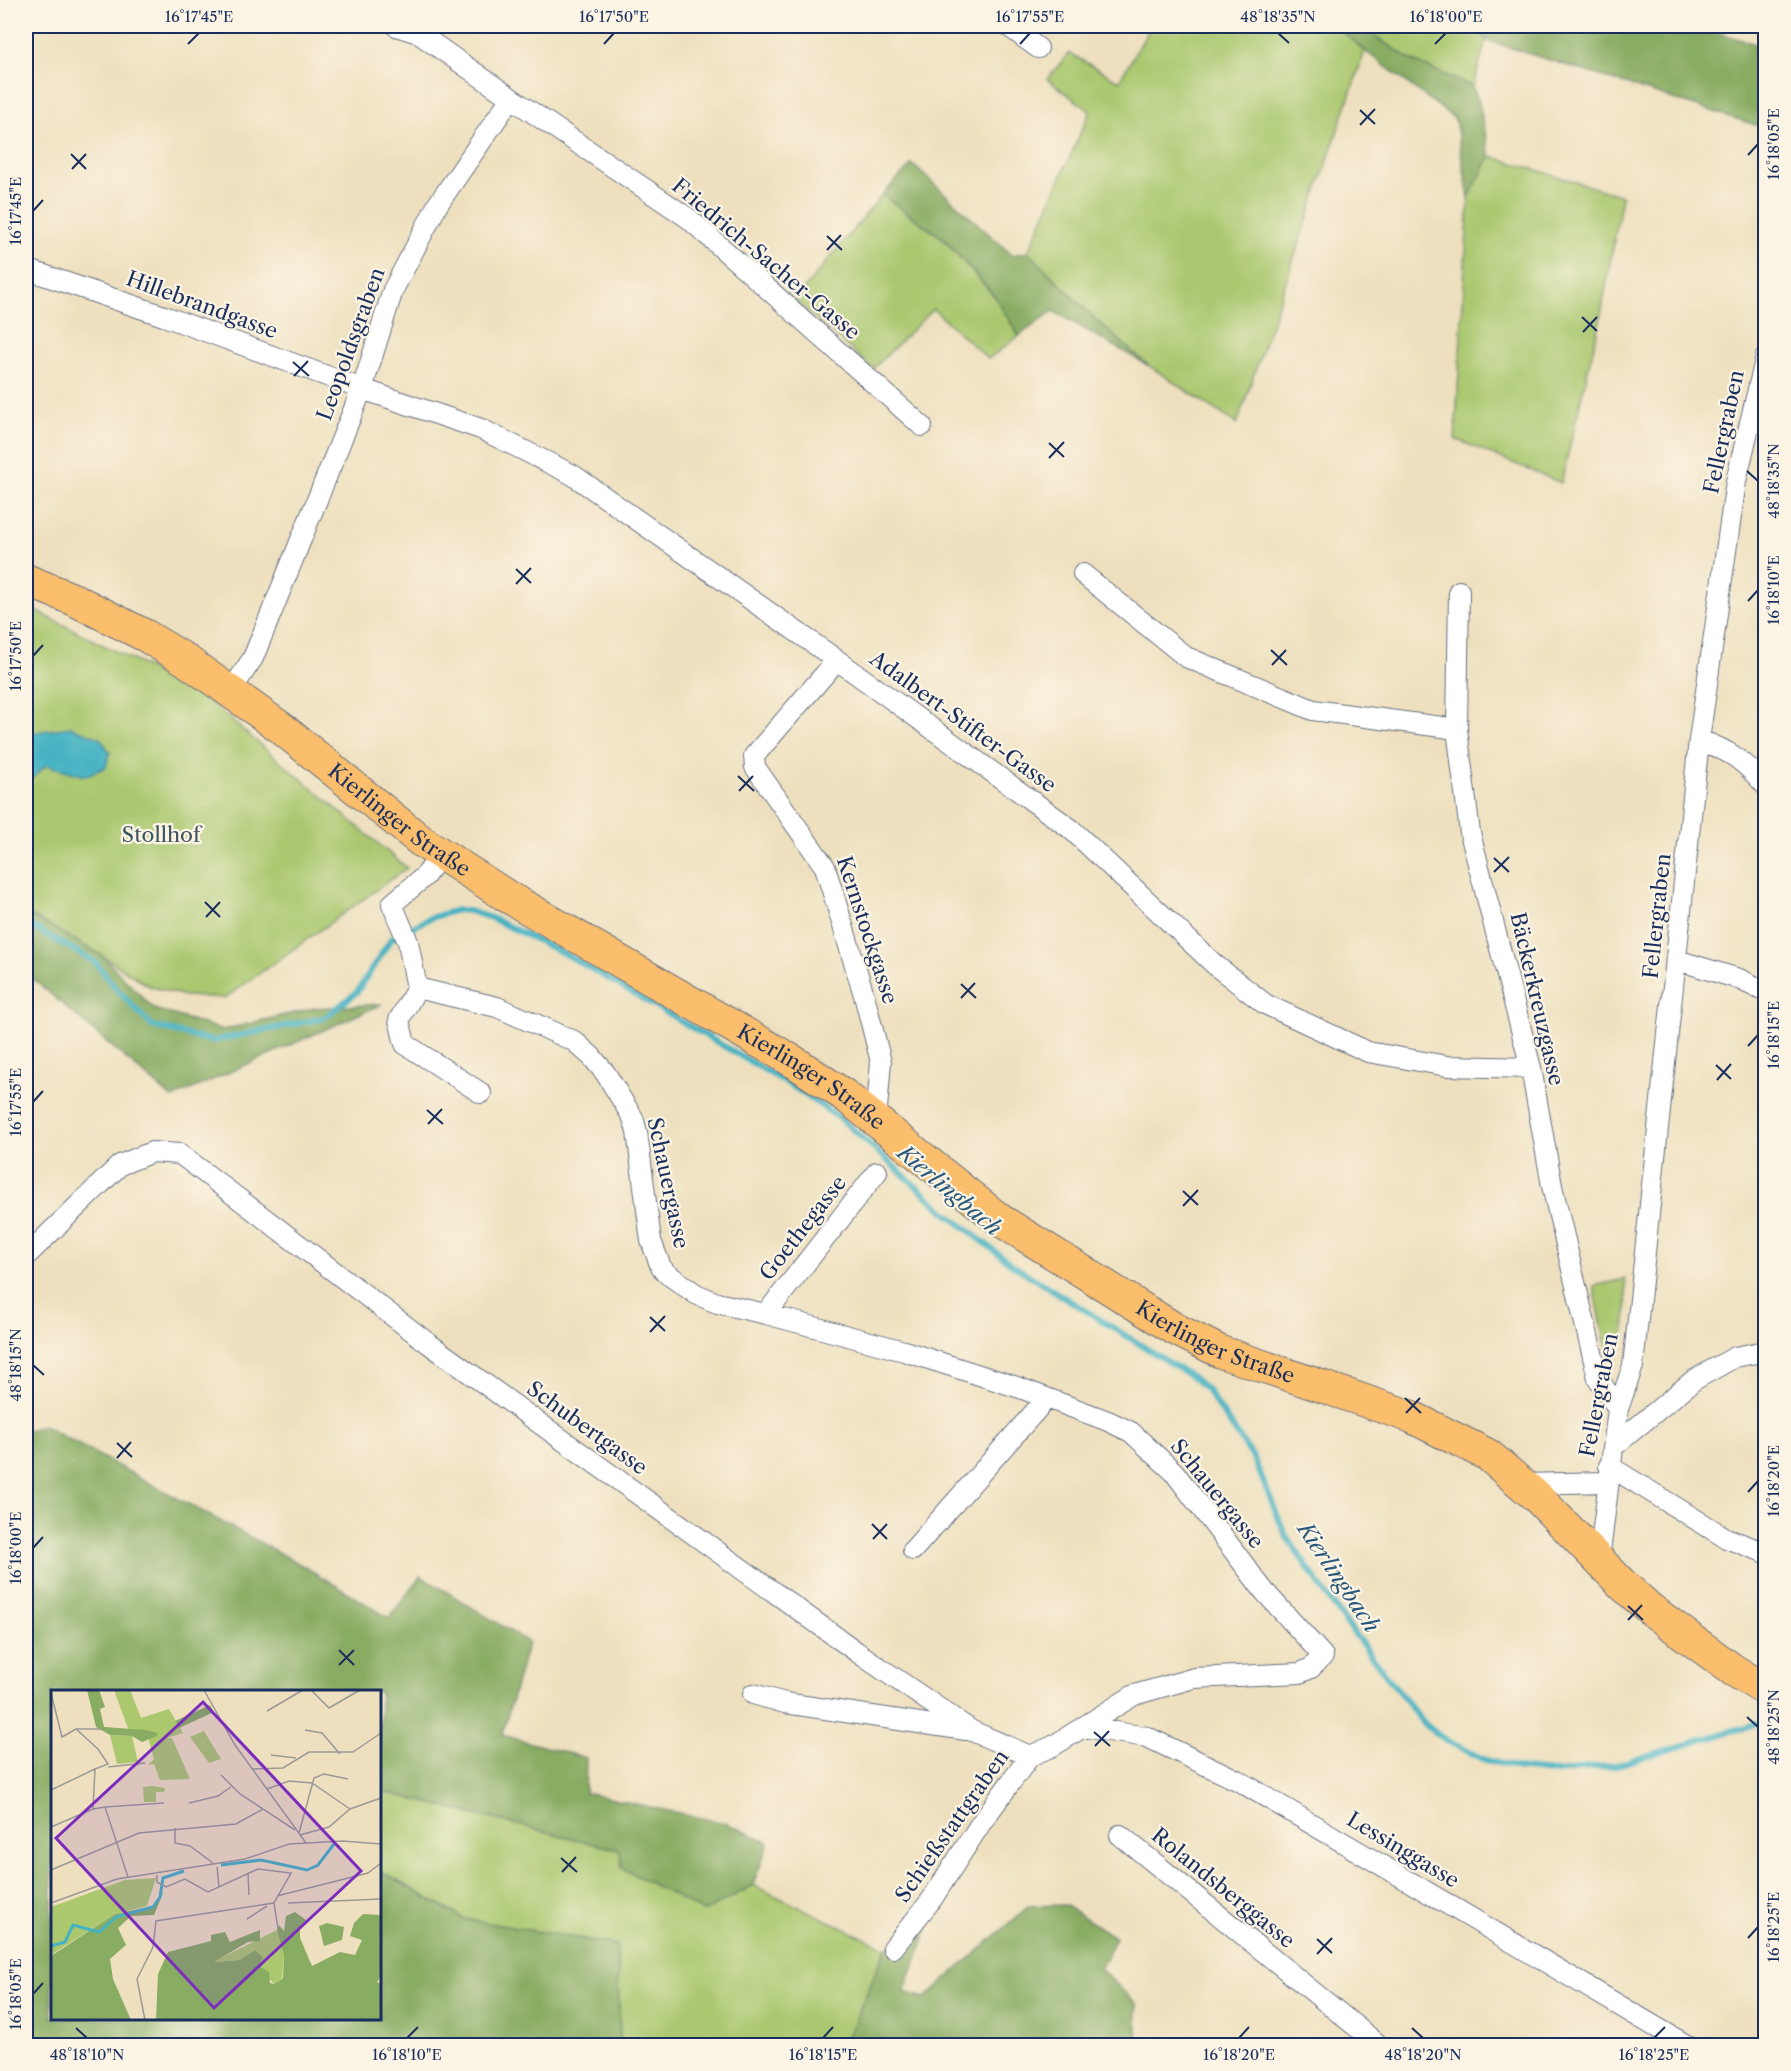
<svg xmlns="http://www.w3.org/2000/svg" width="1791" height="2071" font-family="'Libre Caslon Text',serif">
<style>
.green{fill:#abc86f;stroke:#637c66;stroke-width:1.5}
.forest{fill:#88ac62;stroke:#526e60;stroke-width:1.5}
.water{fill:#46b3c2;stroke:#307190;stroke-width:1.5}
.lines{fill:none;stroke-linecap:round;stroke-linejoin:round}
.stream{stroke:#46b3c2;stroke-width:6}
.street-casing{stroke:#656d80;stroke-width:22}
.primary-casing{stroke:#656d80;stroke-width:34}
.street{stroke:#fff;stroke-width:20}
.primary{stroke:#fabe6d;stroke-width:32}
.ticks{fill:none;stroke:#1b2f5e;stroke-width:2}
.labels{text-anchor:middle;stroke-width:4.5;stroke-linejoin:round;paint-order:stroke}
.street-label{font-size:21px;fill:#1b2f5e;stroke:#fcf5e5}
.park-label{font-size:21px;fill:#3f5562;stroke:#fcf5e5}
.water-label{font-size:22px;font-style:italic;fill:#28577c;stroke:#fcf5e5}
.inset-river{fill:none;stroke:#46b3c2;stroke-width:3}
.inset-road{fill:none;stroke:#9a9998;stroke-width:1.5}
.view{fill:#7b2cbf;fill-opacity:0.15;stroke:#7b2cbf;stroke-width:3}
.inset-edge{fill:none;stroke:#1b2f5e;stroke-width:3}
.neatline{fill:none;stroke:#1b2f5e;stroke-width:2}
.ticks-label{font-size:15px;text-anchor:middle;fill:#1b2f5e}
</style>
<rect width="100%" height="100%" fill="#fcf5e5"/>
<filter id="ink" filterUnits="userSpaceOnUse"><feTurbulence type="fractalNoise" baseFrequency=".0167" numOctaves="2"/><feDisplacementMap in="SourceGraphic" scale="12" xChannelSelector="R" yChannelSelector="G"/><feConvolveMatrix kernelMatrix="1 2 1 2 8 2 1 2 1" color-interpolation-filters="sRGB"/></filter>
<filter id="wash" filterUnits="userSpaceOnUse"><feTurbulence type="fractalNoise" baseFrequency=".008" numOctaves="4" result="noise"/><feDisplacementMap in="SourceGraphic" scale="24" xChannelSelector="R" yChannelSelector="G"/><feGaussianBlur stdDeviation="1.35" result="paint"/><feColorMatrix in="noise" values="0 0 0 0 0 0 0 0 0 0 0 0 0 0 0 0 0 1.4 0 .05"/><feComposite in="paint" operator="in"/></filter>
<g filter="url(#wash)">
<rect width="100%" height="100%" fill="#eee0be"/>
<path class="green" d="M1151,26H1336L1365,51L1237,424L1149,366L1097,321L1028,252L1090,111L1047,79L1069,53L1119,81Z
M1366,26H1476L1486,40L1473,87L1411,60L1370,33Z
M1490,156L1622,196L1600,320L1561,483L1455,439L1469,197Z
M882,195L943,239L996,298L1019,336L988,359L933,309L873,369L795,300Z
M26,606L200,694L407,868L225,998L185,996L149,986L101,955L26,913Z
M1625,1279C1627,1302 1629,1330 1618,1352L1612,1354L1606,1347L1594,1286Z
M380,1791L620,1850L703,1912L753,1885L886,1948L850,2032L841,2045H614L620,2043L617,1945L464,1919L380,1871Z"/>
<path class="forest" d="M1336,26H1366L1370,33L1411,60L1473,87L1479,102L1490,156L1469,197L1455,119L1365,51Z
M1476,26H1697L1765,47V128L1486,40Z
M912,164L1012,255L1028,252L1097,321L1149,366L1053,311L1019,336L996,298L944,239L882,195Z
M26,913L101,955L154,1009L223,1030L314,1008L382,1004L172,1098L26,973Z
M42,1425L307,1568L389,1618L421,1576L528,1642L502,1735L586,1758L585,1793L725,1823L769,1842L753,1885L704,1912L622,1868L620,1850L380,1791V1692H52V2018H380V1871L464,1919L617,1945L620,2043L614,2046L26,2045V1432Z
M1065,1905L1116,1938L1100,1969L1137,2004V2045L841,2046L850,2032L886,1948L930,1923L904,1992L925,1998L1029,1906Z"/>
<path class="water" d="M71,727L100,738L110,753L106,767L85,776L46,765L33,778H26V741L36,732Z"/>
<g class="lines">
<path class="stream" d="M26,923L95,962L114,986L152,1026L212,1041L324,1018L357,992L391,939L430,918L457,910L469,911L491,918L569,956L792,1086L841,1119L945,1212L1014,1266L1194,1378L1207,1390L1254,1459L1286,1536L1346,1623L1423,1723L1447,1741L1486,1760L1523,1769L1554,1772L1617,1765L1755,1724L1766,1725"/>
</g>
</g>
<g filter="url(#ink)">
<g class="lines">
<g class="street-casing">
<path id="street" d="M396,26L418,33
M1008,26L1038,48
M511,98L688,218L922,426
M26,269L164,316L362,389L481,429L573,475L837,660L1071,829L1215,965L1265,1004L1368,1052L1447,1066L1531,1068
M1083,574L1186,657L1313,710L1457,729
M1459,591L1457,729L1470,833L1531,1068L1552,1186L1598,1378L1618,1409
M837,660L754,756L755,767L825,867L864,995L881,1062L876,1120
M231,691L253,658L362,389L393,290L438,204L511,98L418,33L426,26
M1699,740C1731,751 1744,761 1766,786
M441,855L425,876L392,904L408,942L417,988L497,1007L574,1041L592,1057L606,1074L633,1118L637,1132L651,1241L661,1267L666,1273L696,1294L717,1303L766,1314L904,1351L1020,1388L1108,1421L1131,1432L1174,1472L1264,1591L1323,1656L1311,1668L1300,1673L1194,1678L1134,1695L1053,1746L1030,1756L981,1823L932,1899L893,1948
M1677,960L1739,979L1766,992
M417,988L399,1020L405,1044L481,1093
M26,1256L120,1165L152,1152L180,1154L428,1343L857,1652L972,1731L1030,1756
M766,1314L877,1172
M1613,1447L1694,1380L1735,1357L1766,1351
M1609,1466L1726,1538L1766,1553
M1523,1484L1607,1482
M913,1550L1047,1398
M1599,1560L1618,1409L1633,1366L1699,740L1736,481L1766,356
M753,1694L785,1703L966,1730
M1083,1727L1147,1737L1239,1781L1688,2046
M1120,1835L1380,2046"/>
</g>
<g class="primary-casing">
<g id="primary">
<path id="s1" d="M26,580L75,600L146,636L184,659L280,727L421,841L505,895L796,1063L844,1095L1000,1220L1175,1329L1221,1352L1412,1417L1488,1455L1538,1498L1623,1585L1650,1609L1733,1670L1766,1690"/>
</g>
</g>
<use href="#street" class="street"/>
<use href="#primary" class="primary"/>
</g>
</g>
<path class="ticks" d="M1278,33L1289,43M188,44L199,33M604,44L614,33M1020,44L1030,33M1435,44L1446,33M1360,110L1375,124M1360,125L1375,109M71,154L86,169M1748,155L1758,144M72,169L86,154M33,211L43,200M827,236L842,250M827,250L841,235M1582,317L1597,331M1583,332L1597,317M293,362L309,376M294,376L308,361M1049,443L1064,457M1049,458L1064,442M1747,471L1758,481M516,569L531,583M516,584L531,568M1748,601L1758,590M1271,650L1287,665M33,656L43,645M1272,665L1286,650M738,776L754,791M739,791L753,776M1494,858L1509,872M1494,872L1509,857M205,902L220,917M206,917L220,902M961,984L976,998M961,998L975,983M1748,1046L1758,1035M1716,1065L1731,1079M1717,1080L1731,1064M33,1102L43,1091M427,1110L443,1124M428,1124L442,1109M1183,1191L1198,1205M1183,1206L1198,1190M650,1317L665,1331M650,1332L665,1316M33,1365L44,1375M1405,1398L1421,1413M1406,1413L1420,1398M117,1443L132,1457M117,1458L131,1442M1748,1492L1758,1481M872,1524L887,1539M873,1539L887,1524M33,1548L43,1537M1628,1606L1643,1620M1628,1620L1642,1605M339,1650L354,1665M339,1665L354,1650M1747,1717L1758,1727M1094,1732L1110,1746M1095,1746L1109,1731M561,1858L577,1872M562,1872L576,1857M1748,1938L1758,1927M1317,1939L1332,1953M1317,1954L1332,1938M33,1994L43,1983M76,2028L87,2038M1412,2028L1423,2038M407,2038L418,2027M823,2038L833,2027M1239,2038L1249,2027M1654,2038L1665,2027"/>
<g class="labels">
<g class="street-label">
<text transform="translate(766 259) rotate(40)" y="7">Friedrich-Sacher-Gasse</text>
<text transform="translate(202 305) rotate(20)" y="7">Hillebrandgasse</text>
<text transform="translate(351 344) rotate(-70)" y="7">Leopoldsgraben</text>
<text transform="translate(1724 432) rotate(-78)" y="7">Fellergraben</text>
<text transform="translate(963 722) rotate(36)" y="7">Adalbert-Stifter-Gasse</text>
<text dy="7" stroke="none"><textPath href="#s1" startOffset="446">Kierlinger Straße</textPath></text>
<text transform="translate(1657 916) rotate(-84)" y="7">Fellergraben</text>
<text transform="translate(867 930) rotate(72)" y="7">Kernstockgasse</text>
<text transform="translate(1537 999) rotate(77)" y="7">Bäckerkreuzgasse</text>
<text dy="7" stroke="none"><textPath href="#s1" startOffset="932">Kierlinger Straße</textPath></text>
<text transform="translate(668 1183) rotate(78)" y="7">Schauergasse</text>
<text transform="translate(803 1228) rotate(-52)" y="7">Goethegasse</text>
<text dy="7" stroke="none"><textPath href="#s1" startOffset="1418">Kierlinger Straße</textPath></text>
<text transform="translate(1599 1395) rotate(-79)" y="7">Fellergraben</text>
<text transform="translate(587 1428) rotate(36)" y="7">Schubertgasse</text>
<text transform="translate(1217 1494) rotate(51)" y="7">Schauergasse</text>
<text transform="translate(952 1826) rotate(-55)" y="7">Schießstattgraben</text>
<text transform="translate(1403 1850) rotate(31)" y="7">Lessinggasse</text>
<text transform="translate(1223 1888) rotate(39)" y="7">Rolandsberggasse</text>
</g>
<g class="park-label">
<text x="161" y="842">Stollhof</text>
</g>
<g class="water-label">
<text transform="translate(950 1190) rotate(40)" y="8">Kierlingbach</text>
<text transform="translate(1339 1577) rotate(56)" y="8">Kierlingbach</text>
</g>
</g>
<g transform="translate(51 1690)">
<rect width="330" height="330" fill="#eee0be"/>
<path d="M63,0H79L90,28L118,19L132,43L116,48H121L139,89L109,90L103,74L97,75L103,69L95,40L78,41ZM153,41L170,69L158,73L139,47ZM59,45L81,46L87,72L66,74ZM101,96L114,98L113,102H105V112H93L92,97ZM105,188L96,216L64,224L0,265V217L74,190ZM226,240L233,266L231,288L223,294L208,276L204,260L190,270L162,272Z" fill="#abc86f"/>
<path d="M36,0H48L54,17L49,19L53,37L95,40L107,43L106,46L91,52L81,46L59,45L45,37ZM159,15L163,22L128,38L124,31ZM113,201L103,225L80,226L67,238L75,255L59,269L62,289L80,330H0V266L64,224L102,216ZM244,222L255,230V234L249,236V248L261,276L289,262L304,265L311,250L299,246L303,233L312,224L330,225V286L326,292L330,294V330H105L107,284L117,262L160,251V245L174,242L179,252L209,240V251L197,252L163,272L189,270L204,260L212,268L208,276L218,282L219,293L223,294L232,288L233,266L226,240L228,235L233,241L235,226ZM276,233L293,237L291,250L273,256L268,236Z" fill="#88ac62"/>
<path class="inset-river" d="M170,175L210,170L256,180L267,175L283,154M0,256L14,252L22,235L48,242L65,227L102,217L109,207L112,188L133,181"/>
<path class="inset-road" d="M153,0L184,55L255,153M260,0L278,18L309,0M0,3L11,47L25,39L47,59L57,74L44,79L42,119L54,117L77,187M216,21L252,0M25,39H50M254,40L271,43L289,64M220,65L245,68M57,77L94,73M201,79L232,78L258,62H302L330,43M170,85L189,104L244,140M216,99L238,91L261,93L299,119M0,100L44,79M138,113L167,106L180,97M54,117L113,113M0,137L42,119M124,138V153L139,156L162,173M248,143L263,88L273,84L297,89M249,145L278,137L299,119L330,108M166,177L168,197M0,180L88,143L185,134L212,119M197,183L198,205M106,185V192L115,197L134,189L157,202L207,179L240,183L223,213L227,239M226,206L317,183L330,173M0,213L66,189L194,169L238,154L292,151L330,154M237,213L330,209M196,229L216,216M94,330L86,289L102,257L105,231L223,213"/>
<path class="view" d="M152,12L310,181L163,318L5,148Z"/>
<rect width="330" height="330" class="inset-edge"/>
</g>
<rect width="1791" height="2071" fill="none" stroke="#fcf5e5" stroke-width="66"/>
<rect x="33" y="33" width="1725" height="2005" class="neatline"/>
<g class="ticks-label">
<text x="199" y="22">16°17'45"E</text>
<text x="614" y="22">16°17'50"E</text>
<text x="1030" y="22">16°17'55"E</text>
<text x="1278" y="22">48°18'35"N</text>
<text x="1446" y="22">16°18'00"E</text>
<text transform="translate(1774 144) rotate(-90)" y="5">16°18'05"E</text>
<text transform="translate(16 211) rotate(-90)" y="5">16°17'45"E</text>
<text transform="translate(1774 481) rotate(-90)" y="5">48°18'35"N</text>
<text transform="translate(1774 590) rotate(-90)" y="5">16°18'10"E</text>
<text transform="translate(16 656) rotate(-90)" y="5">16°17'50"E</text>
<text transform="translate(1774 1035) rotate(-90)" y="5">16°18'15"E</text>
<text transform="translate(16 1102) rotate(-90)" y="5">16°17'55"E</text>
<text transform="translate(16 1365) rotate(-90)" y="5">48°18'15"N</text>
<text transform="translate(1774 1481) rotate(-90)" y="5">16°18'20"E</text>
<text transform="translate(16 1548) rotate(-90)" y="5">16°18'00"E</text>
<text transform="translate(1774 1727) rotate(-90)" y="5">48°18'25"N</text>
<text transform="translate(1774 1927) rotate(-90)" y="5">16°18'25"E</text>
<text transform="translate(16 1994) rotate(-90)" y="5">16°18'05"E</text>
<text x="87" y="2060">48°18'10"N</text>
<text x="407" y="2060">16°18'10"E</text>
<text x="823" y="2060">16°18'15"E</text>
<text x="1239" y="2060">16°18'20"E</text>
<text x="1423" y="2060">48°18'20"N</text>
<text x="1654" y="2060">16°18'25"E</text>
</g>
</svg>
